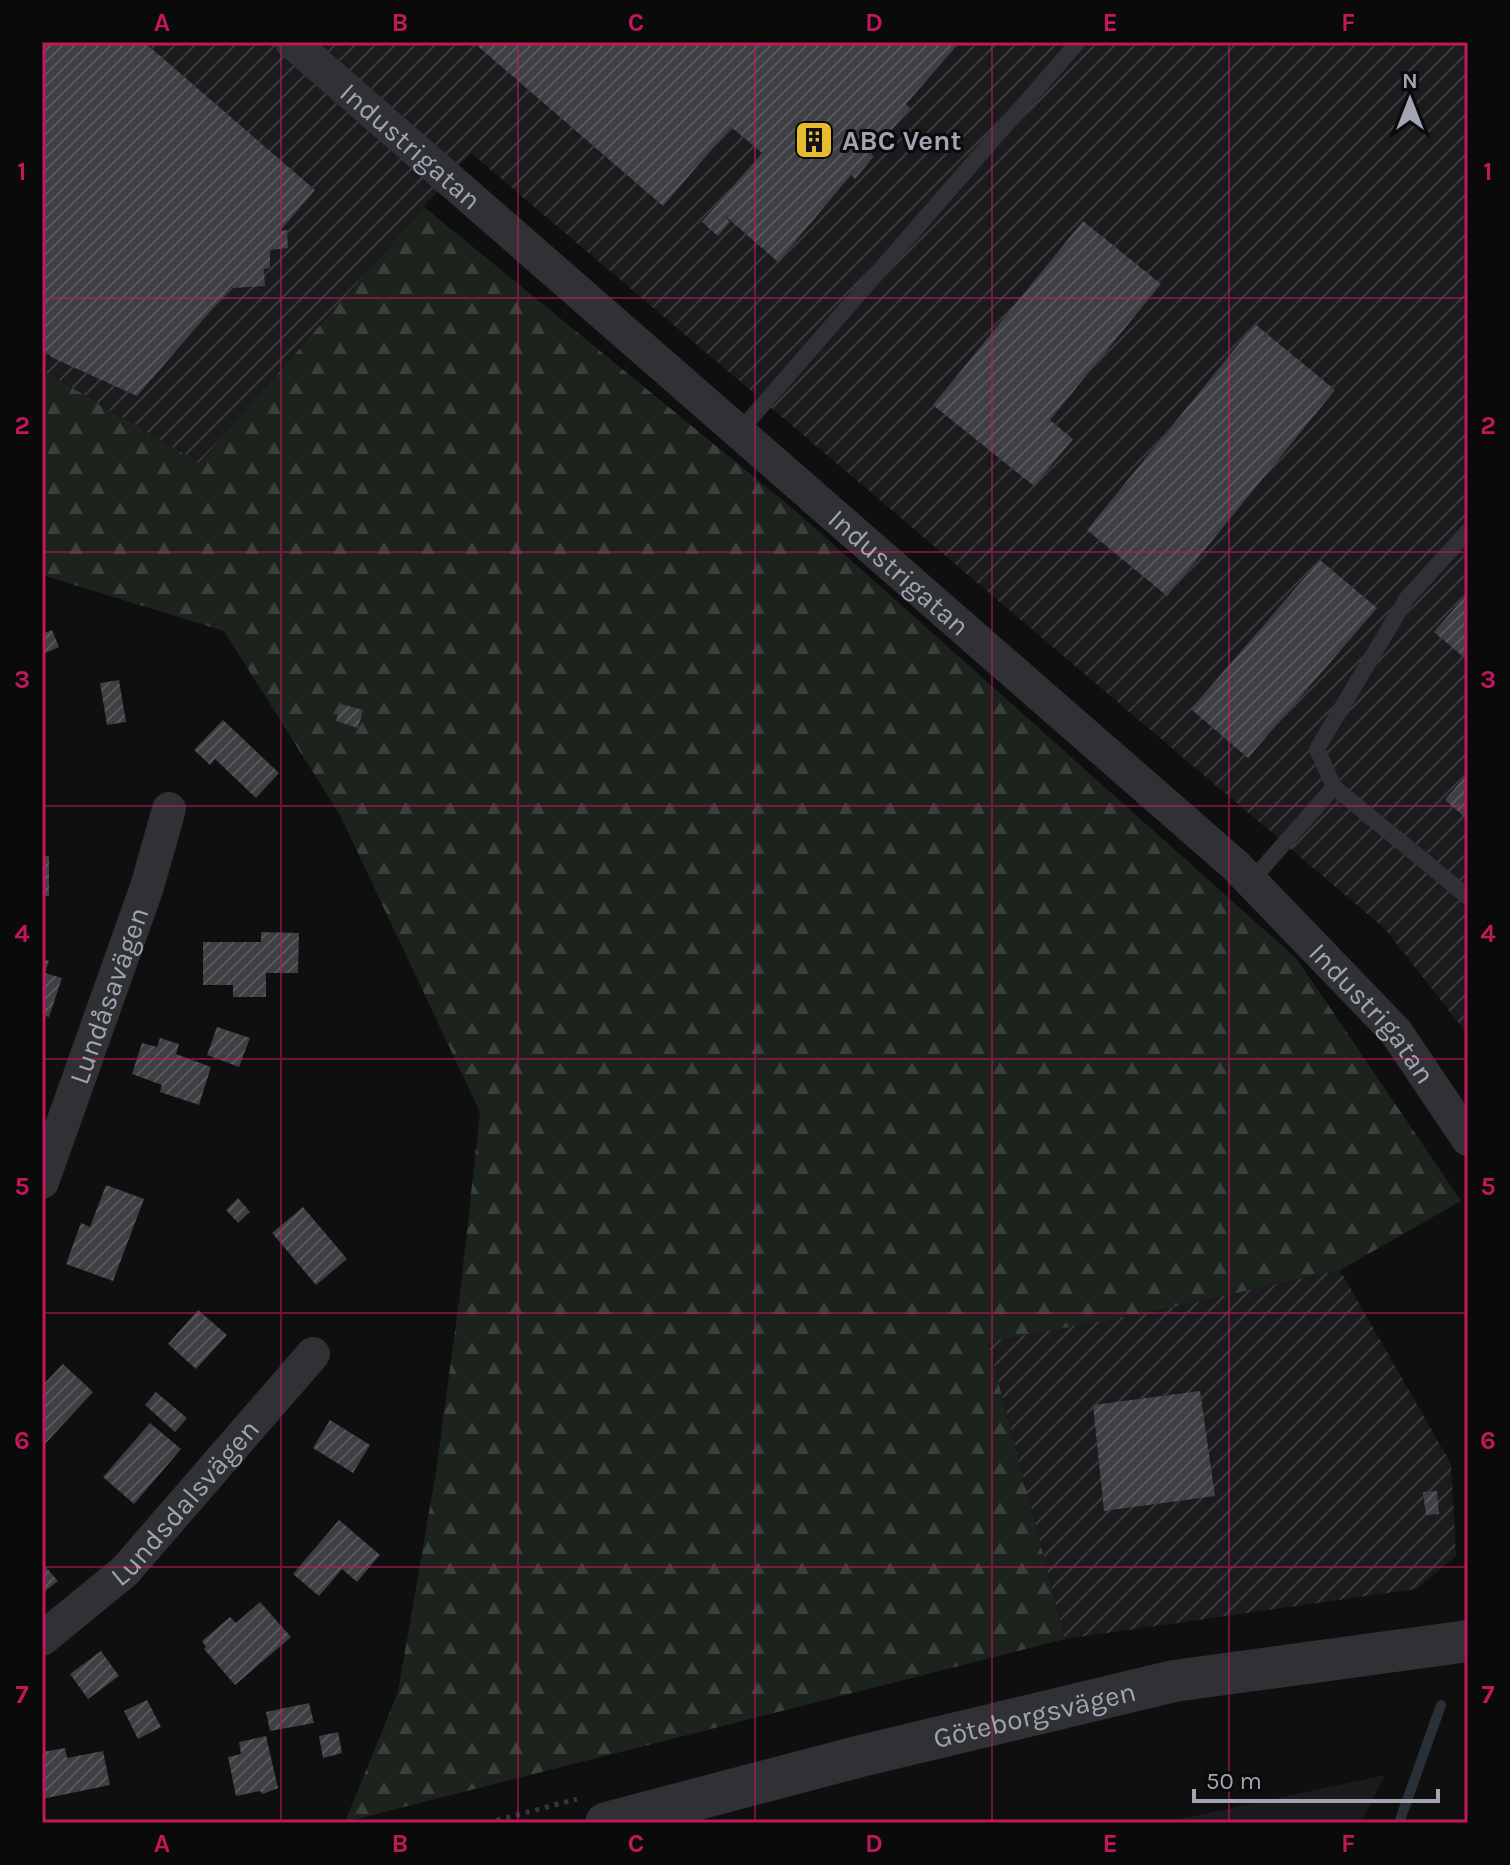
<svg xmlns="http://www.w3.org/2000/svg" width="1510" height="1865" font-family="Karla,sans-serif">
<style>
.built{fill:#1b1b1d}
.industrial{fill:url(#industrial-furrows)}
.forest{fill:url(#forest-firs)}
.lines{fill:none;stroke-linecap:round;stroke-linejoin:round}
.stream{stroke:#293038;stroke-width:10}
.building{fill:url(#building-hatch)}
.path{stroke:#36373c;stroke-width:5;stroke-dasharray:4 6;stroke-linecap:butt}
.service{stroke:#303135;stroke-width:16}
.minor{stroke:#303135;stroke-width:34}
.tertiary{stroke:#303135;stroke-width:42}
.grid{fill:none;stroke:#c2185b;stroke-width:2;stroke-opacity:0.55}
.labels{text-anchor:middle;stroke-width:6;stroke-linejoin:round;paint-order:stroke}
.poi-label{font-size:28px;font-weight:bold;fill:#a1a4b1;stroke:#0a0a0b;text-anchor:start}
.street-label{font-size:28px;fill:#a1a4b1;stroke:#0a0a0b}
.neatline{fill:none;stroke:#c2185b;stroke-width:3}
.grid-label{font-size:26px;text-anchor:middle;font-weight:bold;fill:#c2185b}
</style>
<defs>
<pattern id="industrial-furrows" width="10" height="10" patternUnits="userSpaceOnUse" patternTransform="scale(2)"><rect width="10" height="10" fill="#1b1b1d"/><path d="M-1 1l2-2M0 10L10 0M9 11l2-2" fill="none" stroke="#39393b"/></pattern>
<pattern id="forest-firs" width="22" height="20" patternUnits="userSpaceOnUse" patternTransform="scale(2)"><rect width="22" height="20" fill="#1c231d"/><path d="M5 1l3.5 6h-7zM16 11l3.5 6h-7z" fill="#3a403b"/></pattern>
<pattern id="building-hatch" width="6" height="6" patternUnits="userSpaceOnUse" patternTransform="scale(2)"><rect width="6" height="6" fill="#3e3f43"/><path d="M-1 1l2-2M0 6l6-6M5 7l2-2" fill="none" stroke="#57585c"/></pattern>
</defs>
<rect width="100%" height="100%" fill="#0f0f10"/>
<path class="built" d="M1385,1775L1361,1823H1162Z"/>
<path class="industrial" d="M42,42H1468V1035L1385,929L471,153L199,463L42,370Z
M1340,1270L1451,1464L1456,1556L1416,1589L1065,1639L988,1341L1155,1311Z"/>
<path class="forest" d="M424,207L797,512L1297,959L1461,1201L1340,1270L1155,1311L988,1342L1065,1639L345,1822L398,1692L436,1472L460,1294L480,1112L340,815L224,631L42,575V370L199,463Z"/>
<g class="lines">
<path class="stream" d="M1399,1823L1441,1705"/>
</g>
<path class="building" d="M42,42H144L315,190L280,231L287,230L288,248L270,250V268L264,269L265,286L234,288L232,286L137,396L53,358L42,349Z
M473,42H960L906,104L910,108L871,154L874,156L855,179L851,175L778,262L724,215L730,222L718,236L702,222L762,153L731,127L663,206Z
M1083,221L1161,284L1050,420L1073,439L1034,486L933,405Z
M1255,324L1335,390L1167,596L1087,530Z
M1320,560L1377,608L1248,758L1191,709Z
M1468,593V661L1434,632Z
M52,630L59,647L43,654L42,634Z
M119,680L126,722L107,725L100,683Z
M341,704L363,710L358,728L336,721Z
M223,720L279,773L256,798L215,759L210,765L194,750Z
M1468,773V820L1445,800Z
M42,856H49V896H42Z
M261,932L299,933L298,973H266V997H233V985H203V942H261Z
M42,959L49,961L45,973L62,978L49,1017L42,1015Z
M217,1027L250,1038L239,1067L207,1055Z
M160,1038L179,1044L176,1054L211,1067L199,1105L160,1092L162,1085L132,1074L142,1043L157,1047Z
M106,1185L144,1199L113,1281L66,1264L81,1223L90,1227Z
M238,1198L250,1212L238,1223L226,1210Z
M303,1207L347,1259L316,1285L272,1233Z
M198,1310L227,1335L196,1369L168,1344Z
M63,1364L93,1392L44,1445L42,1442V1386Z
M1200,1391L1215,1496L1104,1511L1093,1405Z
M156,1392L187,1418L175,1432L145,1405Z
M330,1420L370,1445L353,1473L313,1448Z
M150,1423L181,1449L134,1504L103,1477Z
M1437,1491L1439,1514L1426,1515L1423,1492Z
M339,1520L380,1555L357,1582L342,1569L319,1596L293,1574Z
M44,1565L58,1581L44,1592L42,1566Z
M260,1602L291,1637L235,1685L204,1649L206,1647L202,1641L230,1617L236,1623Z
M101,1651L119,1676L88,1699L70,1674Z
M147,1700L161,1727L138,1739L124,1711Z
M309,1703L314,1723L270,1731L266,1712Z
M338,1732L342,1753L323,1758L319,1736Z
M266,1736L278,1788L263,1794L260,1791L236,1796L228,1757L241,1754L239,1742Z
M65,1748L67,1758L103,1751L110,1785L42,1799V1752Z"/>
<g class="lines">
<path class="path" d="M487,1823L577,1799"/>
<path class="service" d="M739,432L1078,42
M1334,787L1317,749L1407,598L1468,531
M1251,881L1334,787L1468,897"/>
<g class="minor">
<path id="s1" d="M292,42L1236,866L1396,1032L1468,1139"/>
<path id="s2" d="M42,1182L147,887L169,809"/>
<path id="s3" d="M42,1639L125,1571L313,1354"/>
</g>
<path class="tertiary" id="s4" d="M606,1823L861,1756L1174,1681L1468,1641"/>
</g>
<path class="grid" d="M281,42V1823M518,42V1823M755,42V1823M992,42V1823M1229,42V1823M42,298H1468M42,552H1468M42,806H1468M42,1059H1468M42,1313H1468M42,1567H1468"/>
<defs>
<g id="building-square" transform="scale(2)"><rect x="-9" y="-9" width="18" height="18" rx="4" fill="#e8bc2f" stroke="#0a0a0b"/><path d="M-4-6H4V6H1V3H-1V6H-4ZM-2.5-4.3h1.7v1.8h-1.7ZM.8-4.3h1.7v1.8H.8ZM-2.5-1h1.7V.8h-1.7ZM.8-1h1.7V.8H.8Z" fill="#111"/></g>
</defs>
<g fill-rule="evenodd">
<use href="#building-square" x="814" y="140"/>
</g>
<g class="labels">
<g class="poi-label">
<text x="842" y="150">ABC Vent</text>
</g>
<g class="street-label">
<text dy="10" stroke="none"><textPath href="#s1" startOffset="158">Industrigatan</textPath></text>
<text dy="10" stroke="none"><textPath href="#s1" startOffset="806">Industrigatan</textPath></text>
<text dy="10" stroke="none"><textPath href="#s2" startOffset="198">Lundåsavägen</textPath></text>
<text dy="10" stroke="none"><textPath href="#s1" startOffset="1454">Industrigatan</textPath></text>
<text dy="10" stroke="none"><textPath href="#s3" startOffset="198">Lundsdalsvägen</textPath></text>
<text dy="10" stroke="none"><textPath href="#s4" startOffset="442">Göteborgsvägen</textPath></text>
</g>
</g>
<rect width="1510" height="1865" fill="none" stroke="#0a0a0b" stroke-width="88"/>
<g transform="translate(1410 100)" stroke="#0a0a0b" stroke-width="6" paint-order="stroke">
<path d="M0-6L14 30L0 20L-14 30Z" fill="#a1a4b1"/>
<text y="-12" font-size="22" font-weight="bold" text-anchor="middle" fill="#a1a4b1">N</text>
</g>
<path d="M1194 1789v12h244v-12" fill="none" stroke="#a1a4b1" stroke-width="4"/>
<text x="1206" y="1789" font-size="24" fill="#a1a4b1" stroke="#0a0a0b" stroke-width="6" paint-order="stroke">50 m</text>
<rect x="44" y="44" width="1422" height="1777" class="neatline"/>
<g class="grid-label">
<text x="162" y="31">A</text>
<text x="400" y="31">B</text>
<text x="636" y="31">C</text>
<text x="874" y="31">D</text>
<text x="1110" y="31">E</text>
<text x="1348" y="31">F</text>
<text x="22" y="180">1</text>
<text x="1488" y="180">1</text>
<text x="22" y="434">2</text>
<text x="1488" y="434">2</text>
<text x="22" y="688">3</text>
<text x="1488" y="688">3</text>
<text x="22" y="942">4</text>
<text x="1488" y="942">4</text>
<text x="22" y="1195">5</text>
<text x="1488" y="1195">5</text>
<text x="22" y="1449">6</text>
<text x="1488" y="1449">6</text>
<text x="22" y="1703">7</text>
<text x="1488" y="1703">7</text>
<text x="162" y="1852">A</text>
<text x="400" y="1852">B</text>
<text x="636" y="1852">C</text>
<text x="874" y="1852">D</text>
<text x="1110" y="1852">E</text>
<text x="1348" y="1852">F</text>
</g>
</svg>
